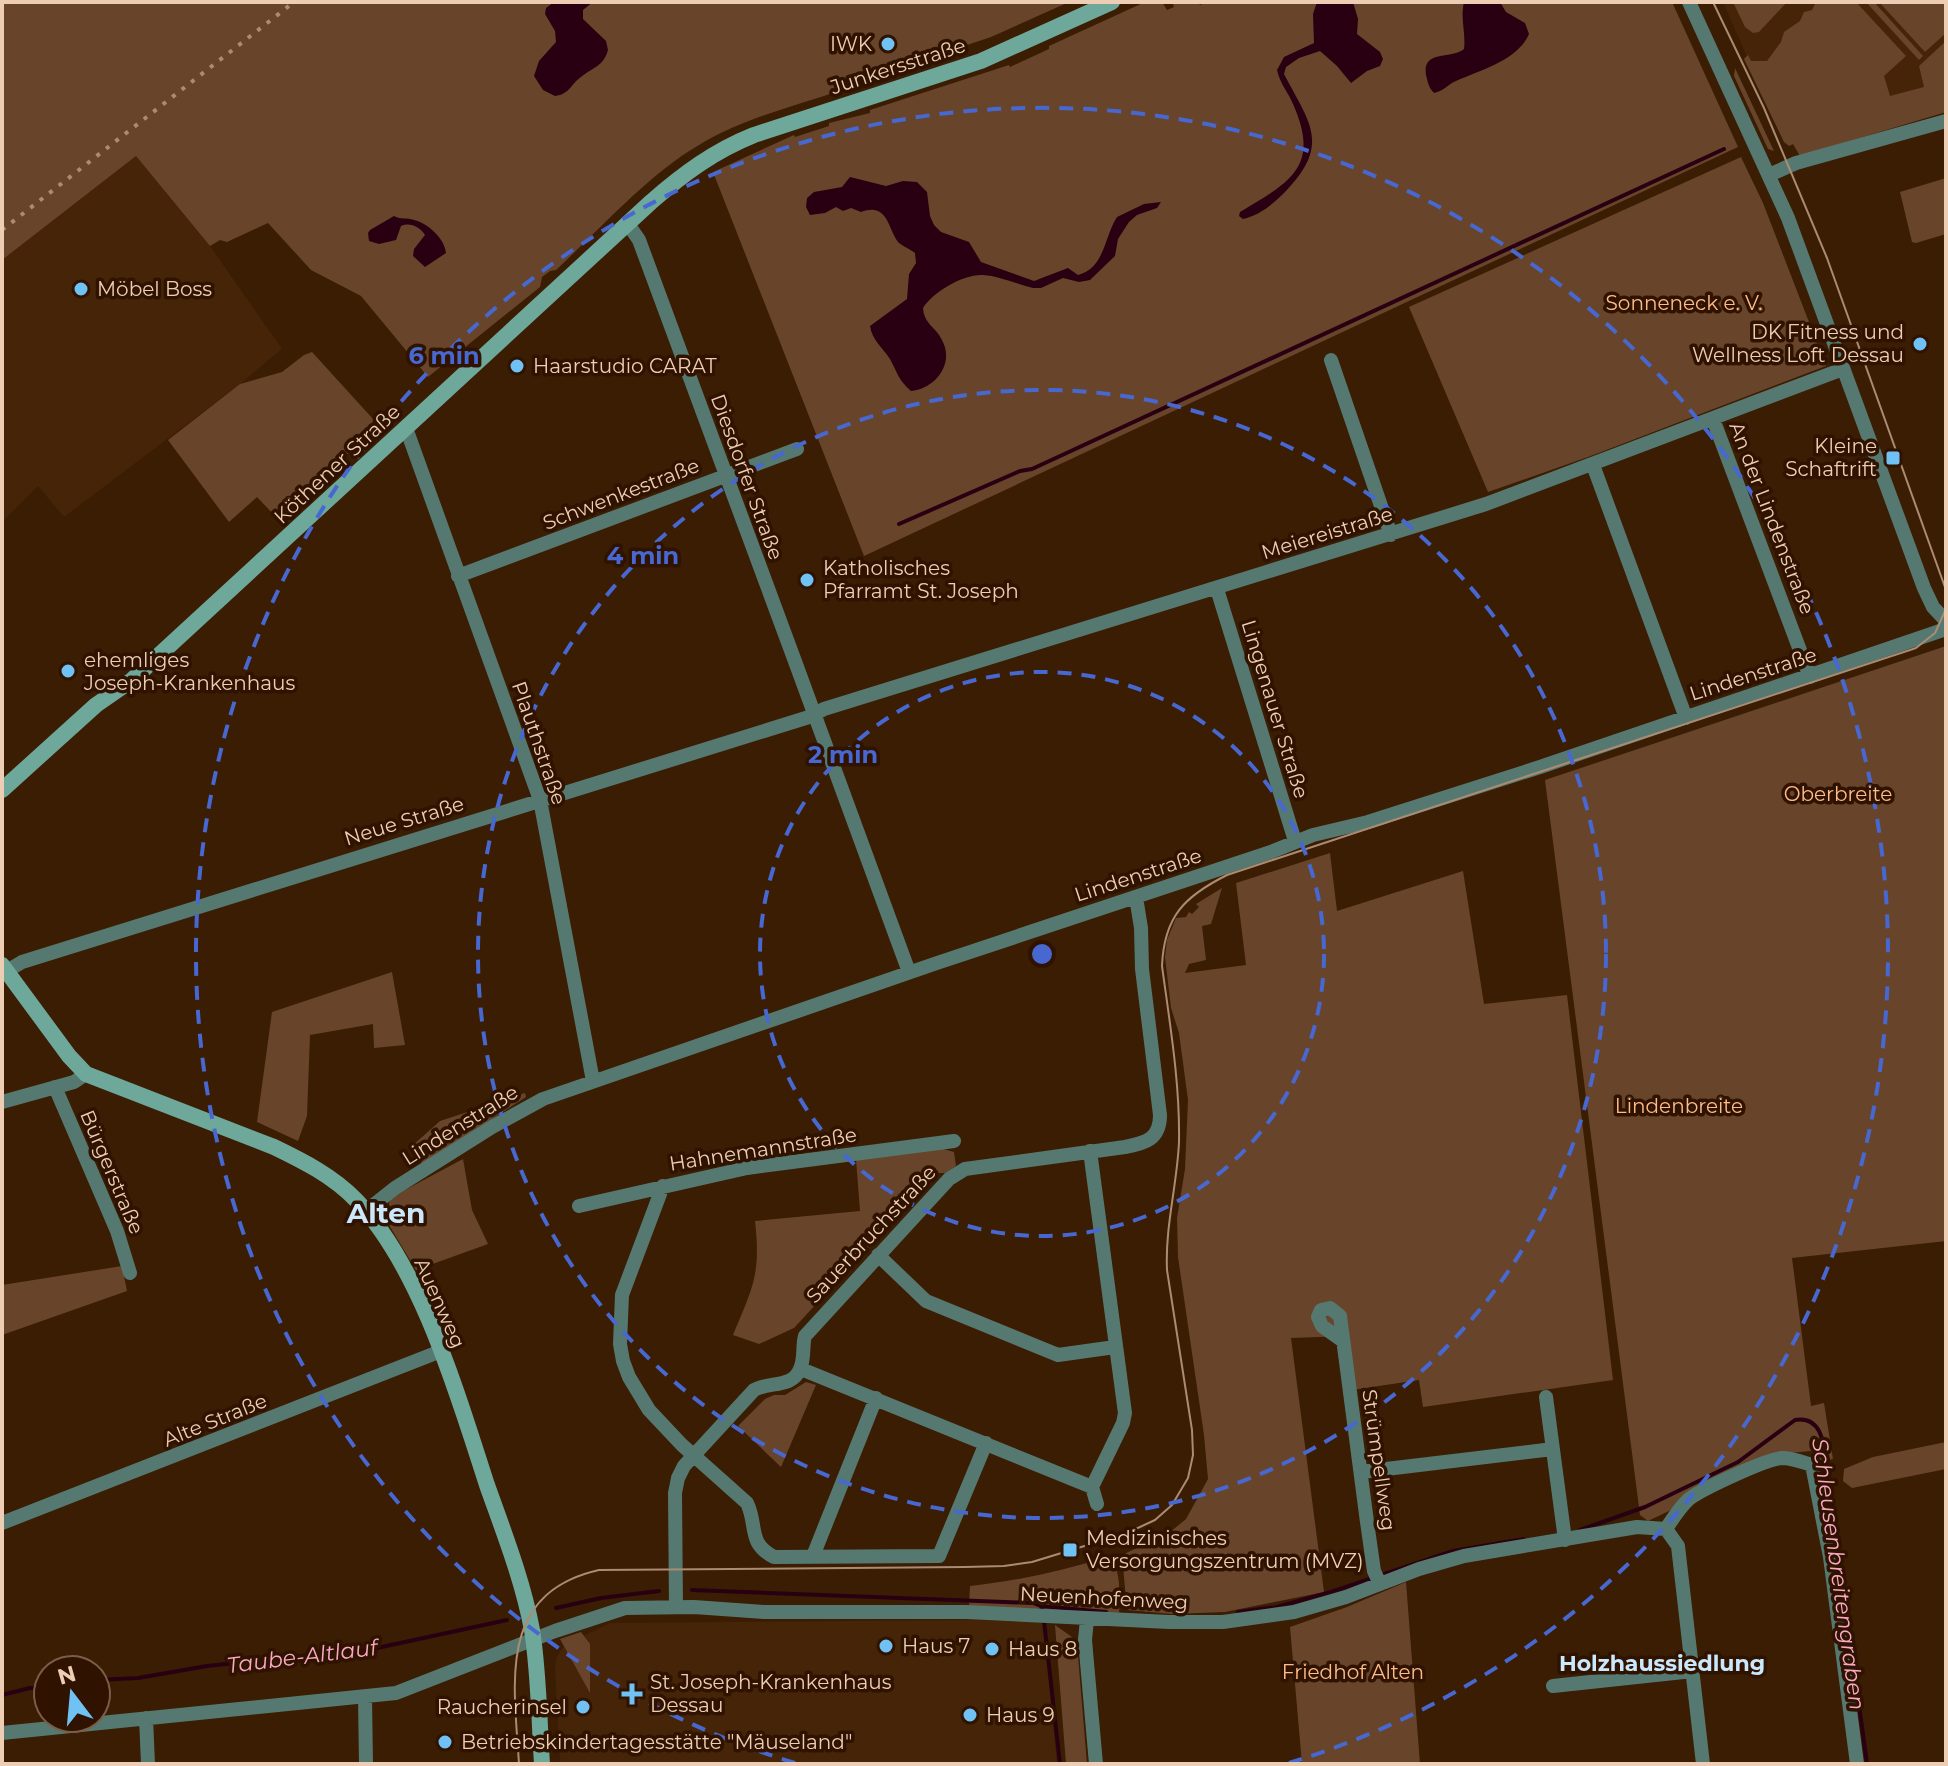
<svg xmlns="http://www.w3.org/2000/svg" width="1948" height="1766" font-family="Montserrat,sans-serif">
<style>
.built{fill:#462407}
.green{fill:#68452a}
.water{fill:#290012}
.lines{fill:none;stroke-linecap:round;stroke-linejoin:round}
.stream{stroke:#290012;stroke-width:4}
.minor{stroke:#557970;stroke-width:14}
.secondary{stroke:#6ea89b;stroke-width:16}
.tram{stroke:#ab8b73;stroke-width:2}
.rail{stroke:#ab8b73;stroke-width:4;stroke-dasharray:4 8;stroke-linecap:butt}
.ring{fill:none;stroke:#4767d1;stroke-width:4;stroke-dasharray:14 10}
.poi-dot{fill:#70c1f4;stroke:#2f1300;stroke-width:3}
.labels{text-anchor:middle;stroke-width:7;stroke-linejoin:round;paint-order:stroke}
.poi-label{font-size:20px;fill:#eecdb5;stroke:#2f1300;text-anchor:start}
.street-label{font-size:20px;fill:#eecdb5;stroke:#2f1300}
.park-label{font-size:20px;fill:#febc8a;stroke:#2f1300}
.water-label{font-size:22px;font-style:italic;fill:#faa9c4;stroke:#2f1300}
.neighbourhood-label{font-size:22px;font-weight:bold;fill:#cbe7fb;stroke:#2f1300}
.district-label{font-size:28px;font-weight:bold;fill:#cbe7fb;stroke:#2f1300}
.centre{fill:#4767d1;stroke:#2f1300;stroke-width:4}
.ring-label{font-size:24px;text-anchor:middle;font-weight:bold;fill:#4767d1;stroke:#2f1300;stroke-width:7;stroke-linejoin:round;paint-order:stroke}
</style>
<rect width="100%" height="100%" fill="#3a1d03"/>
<path class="built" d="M1723,2H1946V112L1800,156L1793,144L1789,146L1784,142Z
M136,156L210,246L282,349L240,384L64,517L38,486L2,522V260Z
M963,1620L1043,1621L1057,1764H560L555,1667L557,1656L565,1645L610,1623Z"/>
<path class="green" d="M2,2H1069L991,37L847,85L842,87V90C792,107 744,118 699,145C650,173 598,231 556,270L550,271L542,277L540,287L428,377L361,296L311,270L268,223L227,242L220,240L210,246L136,156L2,260Z
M1145,2H1162L1167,10L1174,7L1173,4L1198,2L1200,5L1206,2H1672L1738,147L864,556L713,172L794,135L795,137L829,126V123L870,113V110L1009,65L1010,67L1049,49V46Z
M1733,2H1787L1759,32L1753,33L1745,27Z
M1816,2H1856L1906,56L1884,76L1890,96L1924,87L1919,66L1946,41V112L1800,156L1793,144L1789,146L1784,142L1744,59L1748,55L1751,61H1767L1781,42L1784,32L1800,21L1804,12L1812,10Z
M1866,2H1874L1923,56L1919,60Z
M1879,2H1946V33L1925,52Z
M1735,68L1774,151L1768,149L1734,76Z
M1741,157L1763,203L1826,366L1588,457L1488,492L1409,307Z
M1946,178V234L1916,243L1912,242L1900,192Z
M312,352L373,419L372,432L277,518L257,497L229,522L168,440L240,384L282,372L304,355Z
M1946,646V1241L1792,1258L1811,1406L1824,1403L1833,1459L1819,1462L1811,1451L1767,1455L1693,1492L1669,1511L1648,1521L1640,1515L1545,780Z
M1330,853L1337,911L1463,871L1484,1004L1567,995L1613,1380L1423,1407L1419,1380L1352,1390L1348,1336L1291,1338L1324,1592L1225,1612L1172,1614L1127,1610L1122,1555L1169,1533L1186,1519L1208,1479L1204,1435L1178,1257L1177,1218L1185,1169L1188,1100L1179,1033L1171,1008L1165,957L1167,940L1176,918L1186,917L1189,912L1192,914L1199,907L1196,904L1222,888L1211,924L1202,926L1206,960L1189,964L1185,973L1246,965L1236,883Z
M392,972L405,1045L374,1048L373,1024L310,1035L307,1116L298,1141L257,1122L272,1012Z
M525,1093L526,1097L422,1164L412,1146L440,1121Z
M940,1148L954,1152L956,1166L947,1173H937L794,1328L759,1344L733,1335C753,1287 761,1274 755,1221L860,1211L856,1159Z
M463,1159L472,1210L488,1244L416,1270L386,1220L390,1198Z
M122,1266L127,1291L2,1335V1285Z
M806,1382L816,1385L781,1467L738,1426L765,1399L774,1395H785Z
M1946,1442V1469L1852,1488L1843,1481L1844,1469L1873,1457Z
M1107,1557L1112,1558C1121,1575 1120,1597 1119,1615L969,1606L970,1586C1018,1581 1061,1571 1107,1557Z
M1406,1582L1420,1764H1302L1290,1627L1347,1607Z
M1055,1625L1072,1637L1078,1656L1087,1764H1066Z
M581,1632L590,1644V1693L560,1639Z"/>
<path class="water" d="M554,2H593L583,10V19L606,41L608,50C603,67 593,67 581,77C570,85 570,94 555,96L543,90L534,76L539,61L556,42L555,31L545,14L546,8Z
M1317,2H1353L1358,19L1357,34L1380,52L1383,59L1380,66L1367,71L1351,83L1337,66L1320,51L1299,58L1286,67L1284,74C1310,124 1331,144 1285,192C1273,204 1260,215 1243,219L1239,216L1240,212C1290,182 1321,167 1293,104C1288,92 1280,84 1277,70L1284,57L1314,43L1313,14Z
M1464,2H1500L1506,12L1525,23L1529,34C1518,60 1481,70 1456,81C1447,85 1444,91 1434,93C1429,88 1428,83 1426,75C1422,49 1451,60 1464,49C1466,33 1460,19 1464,2Z
M850,177L886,186L903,181L917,182L927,192L930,216L934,225L941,232L969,242L981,262L1034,281L1068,268L1078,275C1105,268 1104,237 1117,217L1144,204L1161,202L1157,208L1137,215L1129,222L1118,239L1115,256L1090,280L1079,282L1063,278L1041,288H1033C1017,284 999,276 983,275C963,274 933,292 923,308C924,324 936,327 942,340C955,364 935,389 911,391C899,381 897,372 890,359C883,348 872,340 870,326L907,299L909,274L916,263L915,253C910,249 902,246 898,242C888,229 888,202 861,212L851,208L843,211L836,207L825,213L810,215L806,207L807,198L814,192L842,187Z
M394,216C402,220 406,217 414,220C428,223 445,239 446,253L425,267L413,256L414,249L425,235C420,227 410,222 401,226L396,240L379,244L369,241L368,233L370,230Z"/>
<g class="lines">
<path class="stream" d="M899,524L1020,471L1032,469L1724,149
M1580,1530L1645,1507L1738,1462L1795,1420C1826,1415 1824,1453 1828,1475L1867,1764
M692,1590L1033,1603L1041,1606L1042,1609
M1041,1606L1106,1612
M556,1608L601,1598L659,1591
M1238,1612L1277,1607L1331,1592L1453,1551L1524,1539
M1044,1621L1060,1764
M96,1680L138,1678L207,1666L377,1648L507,1620
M2,1695L30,1688H48"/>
<path class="minor" d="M1689,2L1788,218L1924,588L1933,607L1946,621
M1769,175L1796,163L1946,121
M628,224L639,240C728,485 821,727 909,972
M1331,360L1391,535
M1713,419L1810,677
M406,428L540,800L593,1081
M1593,465L1686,718
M458,576L797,449
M1217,589L1295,841
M7,971L22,962L809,717L824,709L1486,504L1843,369
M55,1087L117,1231L130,1273
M2,1102L74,1082L86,1074
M1090,1151L1125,1413L1123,1423L1092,1487
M663,1186L622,1295L620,1344L623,1361L629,1377L649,1410L682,1445L747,1503C758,1526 747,1543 774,1557L939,1556L986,1443
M579,1206L747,1168L954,1141
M366,1211L395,1188L492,1127L543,1099L937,963L1271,852L1313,835L1368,822L1540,767L1946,629
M878,1255L926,1301L1058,1355L1115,1347
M1343,1341L1322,1326L1318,1317L1321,1310L1330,1308L1340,1316L1367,1522L1374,1571L1380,1584
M801,1369L1092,1487
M1546,1397L1565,1540
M1361,1472L1553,1449
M1092,1487L1097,1504
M2,1523L441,1351
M1666,1529C1673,1518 1680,1507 1689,1499C1702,1489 1766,1459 1782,1458C1792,1458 1802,1462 1812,1465L1830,1557L1857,1764
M1666,1529L1678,1546L1703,1764
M813,1556L876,1398
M676,1607L675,1493L678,1478L684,1466L754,1390C769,1381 792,1389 800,1369C805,1359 802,1346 805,1336L949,1179L965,1169L1125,1147C1146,1143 1160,1139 1160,1115L1142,969L1141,928L1136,897
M1087,1619L1085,1640L1096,1764
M1553,1686L1693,1671
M365,1697L366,1764
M146,1718L148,1764
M2,1733L396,1693L555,1631L625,1608L694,1607L764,1612H966L1169,1622H1223L1294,1612L1346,1597L1419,1569L1464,1556L1637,1527L1666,1529"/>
<path class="secondary" d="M2,790L96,705L132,680L651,202C683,174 714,151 754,135L981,61L1112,2
M2,965L69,1056L86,1074L274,1147C303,1161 333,1176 356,1200C421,1267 458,1396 487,1485C504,1533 523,1581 532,1630C539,1674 539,1720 542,1764"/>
<path class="tram" d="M1713,2L1764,108L1827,258L1946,590
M519,1764C514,1682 497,1593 599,1570L965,1567L1004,1566L1032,1562L1127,1533L1155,1520L1172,1505L1188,1478L1193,1455L1192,1430L1167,1270C1165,1226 1177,1186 1179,1142C1180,1083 1170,1025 1162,966C1164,916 1185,896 1227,875L1916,648L1935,633L1946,609"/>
<path class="rail" d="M2,230L294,2"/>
</g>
<g class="ring">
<circle cx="1042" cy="954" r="282"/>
<circle cx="1042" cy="954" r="564"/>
<path d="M795 1763A846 846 0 1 1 1289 1763"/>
</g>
<g class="poi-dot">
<circle cx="888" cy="44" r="8"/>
<circle cx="81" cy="289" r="8"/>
<circle cx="1920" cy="344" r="8"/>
<circle cx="517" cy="366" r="8"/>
<rect x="1885" y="450" width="16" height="16" rx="4"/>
<circle cx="807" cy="580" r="8"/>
<circle cx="68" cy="671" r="8"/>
<rect x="1062" y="1542" width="16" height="16" rx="4"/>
<circle cx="886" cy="1646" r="8"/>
<circle cx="992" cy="1649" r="8"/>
<path d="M628 1682h8v8h8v8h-8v8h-8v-8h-8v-8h8z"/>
<circle cx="583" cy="1707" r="8"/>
<circle cx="970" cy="1715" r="8"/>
<circle cx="445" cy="1742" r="8"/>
</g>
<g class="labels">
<g class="poi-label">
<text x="872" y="51" text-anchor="end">IWK</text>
<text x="97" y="296">Möbel Boss</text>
<text x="1904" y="339" text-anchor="end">DK Fitness und<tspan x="1904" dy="23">Wellness Loft Dessau</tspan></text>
<text x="533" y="373">Haarstudio CARAT</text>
<text x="1877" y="453" text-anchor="end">Kleine<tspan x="1877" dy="23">Schaftrift</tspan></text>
<text x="823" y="575">Katholisches<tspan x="823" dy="23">Pfarramt St. Joseph</tspan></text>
<text x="84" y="667">ehemliges<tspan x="84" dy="23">Joseph-Krankenhaus</tspan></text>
<text x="1086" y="1545">Medizinisches<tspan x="1086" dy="23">Versorgungszentrum (MVZ)</tspan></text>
<text x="902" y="1653">Haus 7</text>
<text x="1008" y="1656">Haus 8</text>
<text x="650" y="1689">St. Joseph-Krankenhaus<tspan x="650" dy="23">Dessau</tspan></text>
<text x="567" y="1714" text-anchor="end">Raucherinsel</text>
<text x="986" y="1722">Haus 9</text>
<text x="461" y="1749">Betriebskindertagesstätte "Mäuseland"</text>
</g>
<g class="street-label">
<text transform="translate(898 66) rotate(-18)" y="7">Junkersstraße</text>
<text transform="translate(337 464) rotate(-43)" y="7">Köthener Straße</text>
<text transform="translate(747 477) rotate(70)" y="7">Diesdorfer Straße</text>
<text transform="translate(621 494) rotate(-21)" y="7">Schwenkestraße</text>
<text transform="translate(1772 518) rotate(69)" y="7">An der Lindenstraße</text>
<text transform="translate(1327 533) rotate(-17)" y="7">Meiereistraße</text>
<text transform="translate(1753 674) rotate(-18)" y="7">Lindenstraße</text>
<text transform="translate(1275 709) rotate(73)" y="7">Lingenauer Straße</text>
<text transform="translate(539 743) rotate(71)" y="7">Plauthstraße</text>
<text transform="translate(404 821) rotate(-17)" y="7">Neue Straße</text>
<text transform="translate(1138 875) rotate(-18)" y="7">Lindenstraße</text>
<text transform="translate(460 1125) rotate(-32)" y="7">Lindenstraße</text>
<text transform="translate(763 1149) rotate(-9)" y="7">Hahnemannstraße</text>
<text transform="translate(112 1172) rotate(67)" y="7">Bürgerstraße</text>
<text transform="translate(871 1234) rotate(-47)" y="7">Sauerbruchstraße</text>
<text transform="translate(440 1303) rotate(66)" y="7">Auenweg</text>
<text transform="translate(215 1420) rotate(-22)" y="7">Alte Straße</text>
<text transform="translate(1379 1460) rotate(82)" y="7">Strümpellweg</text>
<text transform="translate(1104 1598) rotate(3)" y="7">Neuenhofenweg</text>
</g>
<g class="park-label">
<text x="1684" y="310">Sonneneck e. V.</text>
<text x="1838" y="801">Oberbreite</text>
<text x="1679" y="1113">Lindenbreite</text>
<text x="1353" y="1679">Friedhof Alten</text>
</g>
<g class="water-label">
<text transform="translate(1839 1574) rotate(82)" y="8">Schleusenbreitengraben</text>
<text transform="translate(302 1656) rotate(-7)" y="8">Taube-Altlauf</text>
</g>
<g class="neighbourhood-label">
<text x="1662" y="1671">Holzhaussiedlung</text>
</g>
<g class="district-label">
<text x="386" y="1223">Alten</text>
</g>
</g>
<circle cx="1042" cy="954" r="12" class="centre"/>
<g class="ring-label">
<text x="444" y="364">6 min</text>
<text x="643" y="564">4 min</text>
<text x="843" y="763">2 min</text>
</g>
<rect width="1948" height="1766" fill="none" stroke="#eecdb5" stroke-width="8"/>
<g transform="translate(72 1694) rotate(344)"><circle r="38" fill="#2f1300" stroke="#7b5d48" stroke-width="2"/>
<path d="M0-6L14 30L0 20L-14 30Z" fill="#70c1f4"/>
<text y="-12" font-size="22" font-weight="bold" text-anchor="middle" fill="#eecdb5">N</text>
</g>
</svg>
